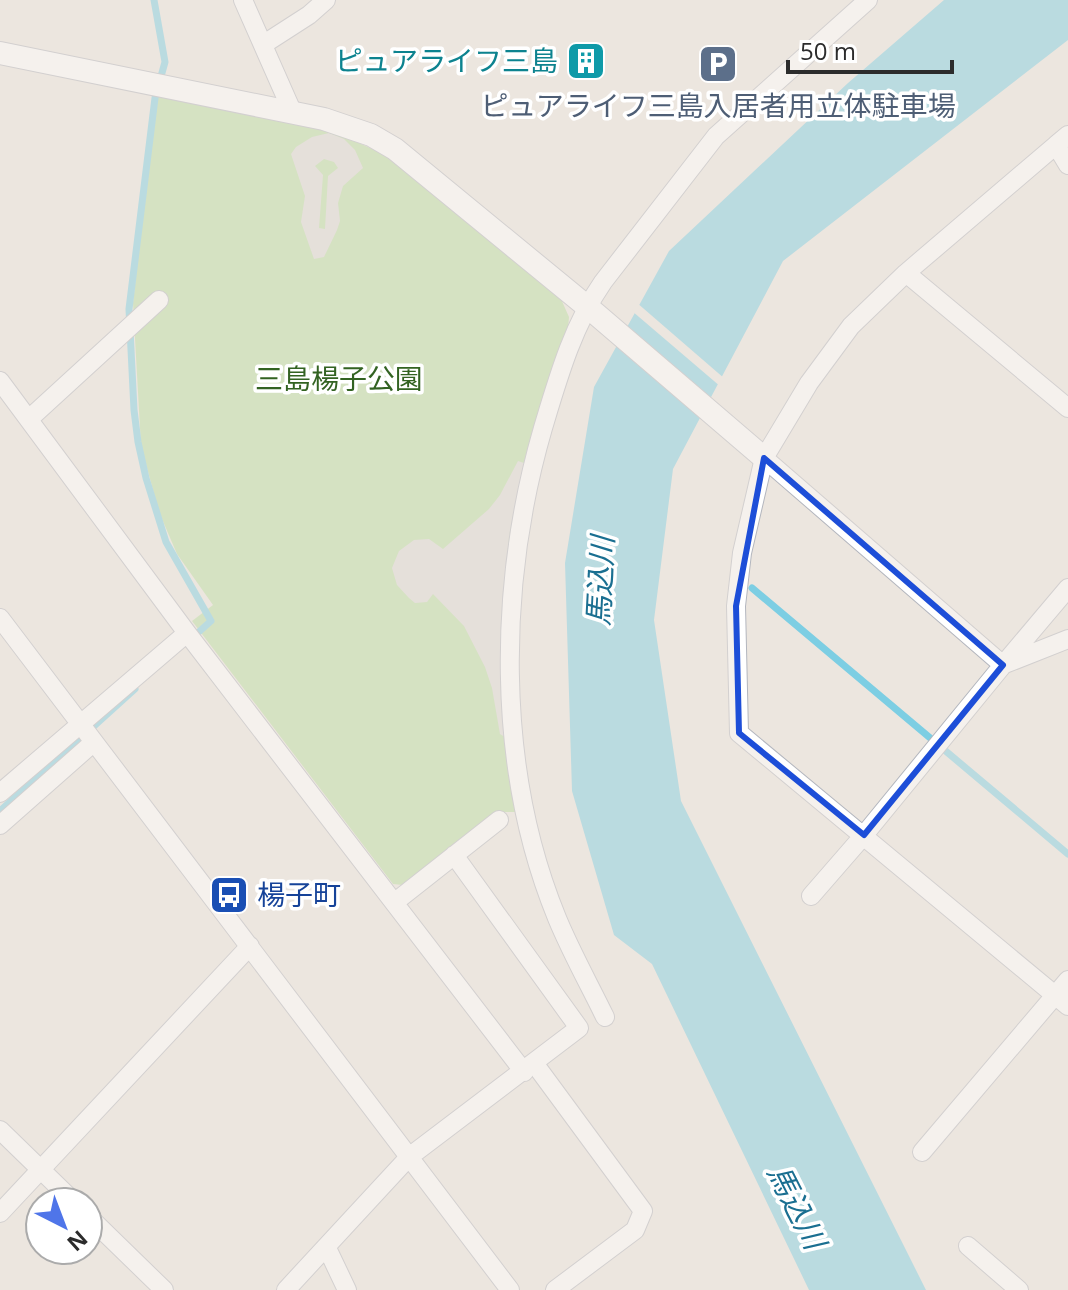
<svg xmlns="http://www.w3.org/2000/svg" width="1068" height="1290" font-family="'Open Sans','Noto Sans JP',sans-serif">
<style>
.green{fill:#b9dda1}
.plaza{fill:#dcd9d6;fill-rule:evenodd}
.water{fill:#7dcee3}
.pier{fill:#ece6df}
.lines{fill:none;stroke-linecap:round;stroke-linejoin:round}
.stream{stroke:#7dcee3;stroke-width:7}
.minor-casing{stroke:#b3b6be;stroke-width:20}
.tertiary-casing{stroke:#b3b6be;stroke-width:24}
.minor{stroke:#fff;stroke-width:18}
.tertiary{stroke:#fff;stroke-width:22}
.marked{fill:none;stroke:#1d4ed8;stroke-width:6;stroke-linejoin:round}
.labels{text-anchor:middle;stroke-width:7;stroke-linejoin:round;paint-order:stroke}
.culture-label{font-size:28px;fill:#0d838f;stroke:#fff;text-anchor:end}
.service-label{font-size:28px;fill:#4e5e75;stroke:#fff}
.park-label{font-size:28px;fill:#336322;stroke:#fff}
.transit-label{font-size:28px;fill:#164399;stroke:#fff;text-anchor:start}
.water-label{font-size:30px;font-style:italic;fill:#1a6f91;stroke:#fff}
</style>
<rect width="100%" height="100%" fill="#ece6df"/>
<path class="green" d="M156,95L319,129L348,138L379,152L409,172L561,299L569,317L568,329L526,454L509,536L501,649L508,739L518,812H497L403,885L393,884L192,621L213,605L177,554L159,512L141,446L133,303Z"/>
<path class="plaza" d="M329,133L344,139L355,150L363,168L343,186L338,203L340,221L337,230L324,257L314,259L301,222L305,196L291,154L296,147L312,137ZM324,159L334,162L338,168L328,176L325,229L319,228L323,175L315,166Z
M518,461L524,463L509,536L501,628L508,739L500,734L492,688L485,667L464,626L433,594L427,602L415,603L409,598L397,585L392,568L399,551L414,540L429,539L443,549L489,509L500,495Z"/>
<path class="water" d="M944,0H1068V40L783,261L673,469L654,620L681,801L926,1290H809L652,964L614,935L572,791L565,563L594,387L669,251L848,83Z"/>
<path class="pier" d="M636,302L725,379L721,387L632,311Z"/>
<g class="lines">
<path class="stream" d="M154,0L165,62L155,98L129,309L134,410L138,442L146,478L166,542L211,621L192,638
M752,588L1068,854
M0,811L135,689"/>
<g class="minor-casing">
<path id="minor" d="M243,0L292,111
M264,44L309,15L326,0
M1068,135L1056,145L1068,165
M1056,145L906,273L851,326L809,383L764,458L742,553L736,606L739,733L1068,1006
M906,273L1068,408
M0,381L187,633L524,1072
M29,419L159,300
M764,458L1003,665L864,835L811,896
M0,618L510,1290
M1005,664L1068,639
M1003,665L1068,588
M0,793L187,633
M0,825L94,742
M395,902L499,820
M605,1017C589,984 571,952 557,918C495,767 498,583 543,428C558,378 573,325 603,282L716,136L868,0
M534,1063L643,1211L635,1230L555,1290
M0,1130L74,1202
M922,1152L1068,980
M0,1213L250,946
M88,1216L164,1290
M968,1246L1019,1290
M327,1248L347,1290
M286,1290L409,1157L579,1028L454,855"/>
</g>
<g class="tertiary-casing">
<path id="tertiary" d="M0,53L324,119L371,135L395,149L596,314L764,458"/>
</g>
<use href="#minor" class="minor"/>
<use href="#tertiary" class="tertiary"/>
</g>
<path d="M0 0H1068V1290H0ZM764,458L1003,665L864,835L739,733L736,606Z" fill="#ece6df" fill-opacity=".55" fill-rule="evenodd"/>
<path class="marked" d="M764,458L1003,665L864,835L739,733L736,606Z"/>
<defs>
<g id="building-square" transform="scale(2)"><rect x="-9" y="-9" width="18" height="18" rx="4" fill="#0f9aa8" stroke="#fff"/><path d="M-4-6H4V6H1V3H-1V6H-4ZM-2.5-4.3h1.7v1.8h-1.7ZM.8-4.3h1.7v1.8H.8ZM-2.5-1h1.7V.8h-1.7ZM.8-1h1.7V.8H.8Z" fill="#fff"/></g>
<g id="parking-square" transform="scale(2)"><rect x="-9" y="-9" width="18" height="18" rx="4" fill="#5c6f8a" stroke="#fff"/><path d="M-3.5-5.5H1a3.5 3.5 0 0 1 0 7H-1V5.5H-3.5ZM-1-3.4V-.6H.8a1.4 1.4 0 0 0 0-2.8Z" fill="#fff"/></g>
<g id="bus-square" transform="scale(2)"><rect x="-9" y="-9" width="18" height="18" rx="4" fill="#1a4fb4" stroke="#fff"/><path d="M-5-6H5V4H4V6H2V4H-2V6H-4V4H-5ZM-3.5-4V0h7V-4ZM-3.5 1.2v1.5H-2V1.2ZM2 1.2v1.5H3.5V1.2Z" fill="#fff"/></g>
</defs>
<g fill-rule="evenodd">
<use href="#building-square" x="586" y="61"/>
<use href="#parking-square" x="718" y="64"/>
<use href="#bus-square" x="229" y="895"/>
</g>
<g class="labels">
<g class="culture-label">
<text x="558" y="71">ピュアライフ三島</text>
</g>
<g class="service-label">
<text x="718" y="116">ピュアライフ三島入居者用立体駐車場</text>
</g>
<g class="park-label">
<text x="339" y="389">三島楊子公園</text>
</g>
<g class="transit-label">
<text x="257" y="905">楊子町</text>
</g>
<g class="water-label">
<text transform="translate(601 581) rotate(-87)" y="10">馬込川</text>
<text transform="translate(796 1207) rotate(63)" y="10">馬込川</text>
</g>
</g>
<g transform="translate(64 1226) rotate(138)"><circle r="38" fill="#ffffff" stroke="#ababab" stroke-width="2"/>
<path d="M0-6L14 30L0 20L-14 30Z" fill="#4f75e9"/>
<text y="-12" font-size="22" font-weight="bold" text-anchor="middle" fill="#2c2c2c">N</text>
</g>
<path d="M788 60v12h164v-12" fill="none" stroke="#2c2c2c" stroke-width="4"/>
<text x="800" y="60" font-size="24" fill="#2c2c2c" stroke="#ffffff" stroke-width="6" paint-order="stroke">50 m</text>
</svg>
